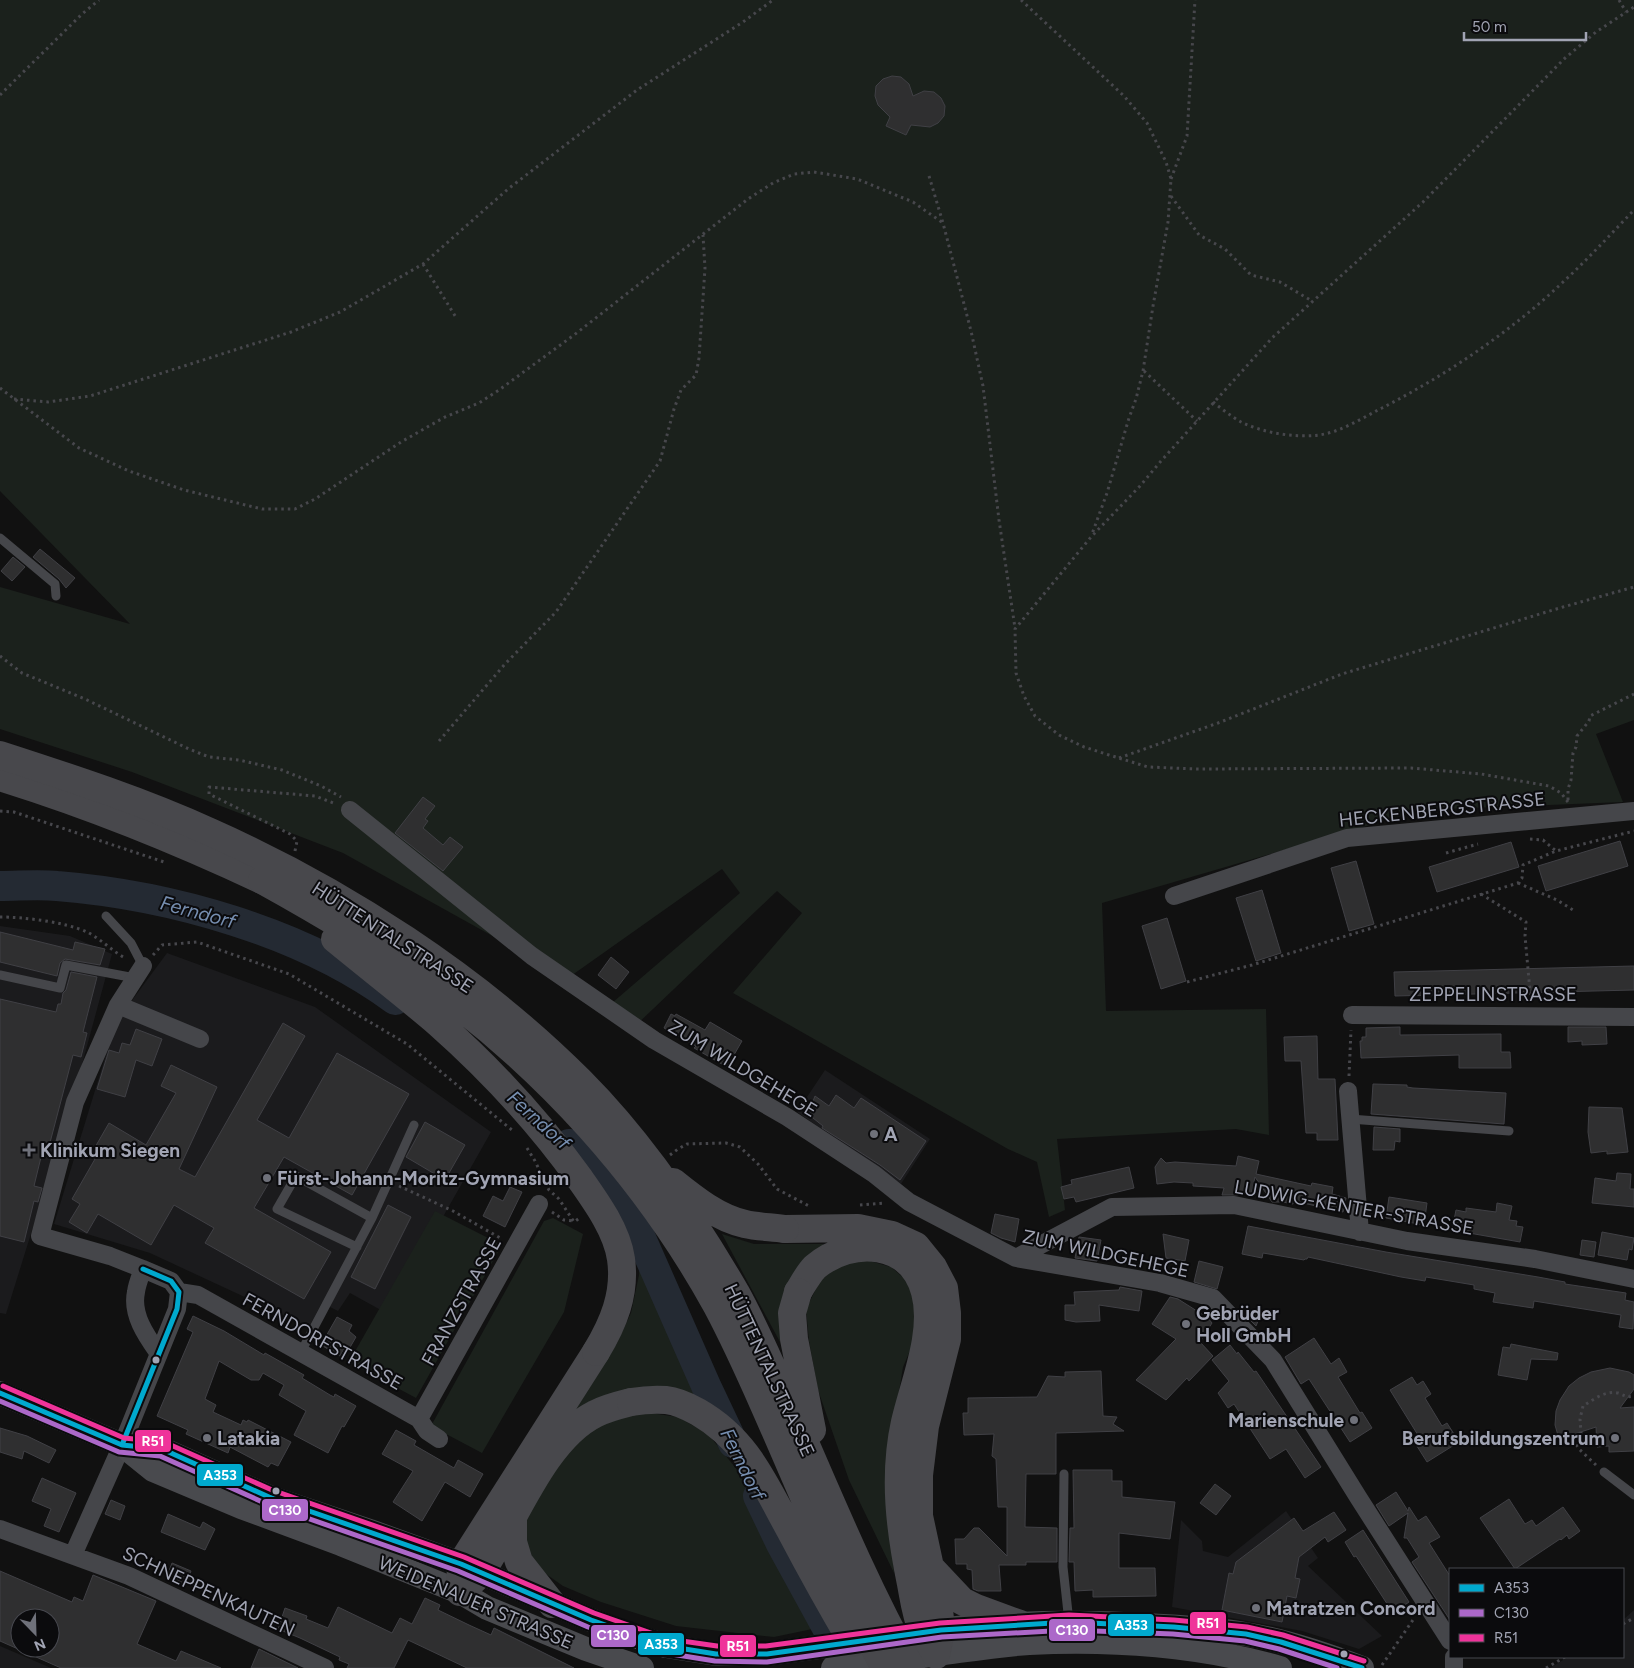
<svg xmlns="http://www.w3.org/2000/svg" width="1634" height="1668" font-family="Figtree,sans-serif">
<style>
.built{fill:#1b1b1d}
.green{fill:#1b211c}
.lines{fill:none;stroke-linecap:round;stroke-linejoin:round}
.river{stroke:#242a33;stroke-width:30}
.building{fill:#2f2f30;stroke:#404045;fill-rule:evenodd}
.path{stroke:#47474c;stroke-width:3;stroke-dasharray:2.5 4;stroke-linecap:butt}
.lane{stroke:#45464a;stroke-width:9}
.street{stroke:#45464a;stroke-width:18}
.secondary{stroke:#494a4e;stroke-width:24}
.highway{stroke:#48484c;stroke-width:28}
.highway-bridge{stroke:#48484c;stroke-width:28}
.bus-1-casing{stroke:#0b0b0d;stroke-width:9}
.bus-2-casing{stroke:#0b0b0d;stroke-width:9}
.bus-3-casing{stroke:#0b0b0d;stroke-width:9}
.bus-1{stroke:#00a9ce;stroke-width:5}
.bus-2{stroke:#ac68c9;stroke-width:5}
.bus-3{stroke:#ef339a;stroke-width:5}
.poi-dot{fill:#6f717a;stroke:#0b0b0d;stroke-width:2}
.bus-dot{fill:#a1a4b3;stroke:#0b0b0d;stroke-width:2}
.labels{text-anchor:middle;stroke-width:4;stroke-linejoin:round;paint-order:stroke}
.street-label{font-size:19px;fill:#a1a4b3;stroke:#0b0b0d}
.poi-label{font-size:19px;font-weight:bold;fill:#a1a4b3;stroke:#0b0b0d;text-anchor:start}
.water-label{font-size:20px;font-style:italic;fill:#768eb0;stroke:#0b0b0d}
.line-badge{stroke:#0b0b0d;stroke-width:2}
.badge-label{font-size:14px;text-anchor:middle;font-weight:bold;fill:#fff}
</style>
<rect width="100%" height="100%" fill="#111"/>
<path class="built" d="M0,926L70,936L112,954L71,1105L6,1314L0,1313Z
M167,953L315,1007L491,1132L388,1314L350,1293L338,1311L322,1303L309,1327L150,1253L54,1224L116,1022Z
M825,1070L930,1139L901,1184L797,1112Z
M1286,1511L1318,1558L1308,1566L1382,1636L1359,1649L1302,1631L1172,1607L1181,1520L1202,1541L1203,1551L1228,1557Z
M1634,1610V1668H1550L1568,1657H1623V1620Z
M0,1646L51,1668H0Z"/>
<path class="green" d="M0,0H1634V720L1596,734L1623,802L1421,810L1102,903L1106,1011L1266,1009L1269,1135L1236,1129L1057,1139L1065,1210L1049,1217L1037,1162L1008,1149L733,993L802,913L777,891L632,1029L605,1009L740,893L722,869L568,978L343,853L132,772L0,729V587L130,624L0,491Z
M435,1211L502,1245L416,1398L349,1362Z
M553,1218L583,1234L564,1312L482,1453L431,1426L544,1221Z
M722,1234L754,1244H823L825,1251L786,1292L780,1342Z
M640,1246L704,1399L678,1389L578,1412L575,1409L616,1345L631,1313L639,1275Z
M863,1259L891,1267L906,1280L918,1304L917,1334L903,1367L887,1465L894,1573L849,1480L818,1390L809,1341L806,1309L819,1283L837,1265Z
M643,1412L678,1417L708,1434L747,1482L822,1627L774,1637L676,1626L601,1602L563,1586L539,1569L525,1547L521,1530L541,1485L563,1454L611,1417Z"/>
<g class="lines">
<path class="river" d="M0,886C19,886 38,884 57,886C170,895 303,932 395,1000
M569,1144L637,1229L707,1388L733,1443
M758,1496L781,1544L849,1668"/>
</g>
<path class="building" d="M892,76L901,77L909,84L913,96L924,91L934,92L941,98L945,106L944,116L938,123L930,127L911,125L906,135L886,126L890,117L878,105L875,96L876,86L883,79Z
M40,549L75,578L66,588L59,579L33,557Z
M13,557L25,567L12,581L1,571Z
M423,797L435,806L425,819L428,821L423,828L443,845L450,837L463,847L443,871L395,833Z
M1620,841L1628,866L1546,891L1538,866Z
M1511,842L1519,867L1437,892L1429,867Z
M1356,861L1374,924L1349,931L1331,868Z
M1262,890L1281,953L1256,961L1236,898Z
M1167,918L1186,981L1161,989L1142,926Z
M0,932L73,950L75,942L105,949L100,965L65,959L60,963L57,976L0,962Z
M611,957L629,972L616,989L598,975Z
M1634,966V990L1395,996L1394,972Z
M71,972L97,977L83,1032L87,1033L81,1057L73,1055L47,1154L42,1153L34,1186L42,1188L38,1202L34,1201L24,1242L0,1236V999L56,1012L58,1004H61L63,993L66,990Z
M671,1014L675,1016L676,1014L705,1030L710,1022L742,1041L727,1067L694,1048L696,1046L664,1028Z
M283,1023L305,1036L257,1120L289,1138L337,1053L409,1094L352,1195L284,1157L254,1208L331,1252L304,1299L205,1243L214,1228L174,1205L151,1245L98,1214L87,1233L69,1222L80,1204L72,1199L95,1159L90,1156L109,1123L146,1145L176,1093L161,1086L171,1065L217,1087L179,1169L195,1177Z
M1400,1027V1035L1501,1034V1052H1510L1511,1068H1459V1055L1361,1058L1360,1041H1362V1037H1366V1028Z
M1568,1027H1606L1607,1044L1582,1045V1041L1568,1042Z
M136,1029L162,1039L152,1066L136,1060L125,1097L97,1089L109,1050L119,1053L122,1043L130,1045Z
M1317,1036L1318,1079H1335L1338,1140H1317V1133H1306L1301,1061H1285L1284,1037Z
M1373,1084L1407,1085V1087L1413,1088L1506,1093L1504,1124L1371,1114Z
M836,1095L854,1108L861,1098L926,1141L900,1180L880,1165L822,1128L823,1126L808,1114L815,1096L829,1106Z
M1589,1107L1622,1108L1628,1152L1607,1154V1151L1591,1153L1588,1132Z
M425,1122L465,1145L445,1180L406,1157Z
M1374,1127L1400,1129V1142L1395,1141L1394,1150H1373Z
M1238,1156L1259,1161L1256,1174L1311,1186L1312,1183L1333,1187L1332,1194L1346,1198L1343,1212L1294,1201L1293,1204L1283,1202H1272L1255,1177L1251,1195L1238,1192V1195H1222L1224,1188L1193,1186V1183L1174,1182L1157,1184L1155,1167L1161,1158L1166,1163L1175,1162L1236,1166Z
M1129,1167L1134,1188L1076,1202L1074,1197L1064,1199L1061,1187L1072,1184L1071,1180Z
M1617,1173L1631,1174L1630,1189H1634V1207L1592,1203L1595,1178L1616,1181Z
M510,1187L522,1192L505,1227L483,1216L493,1196L503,1201Z
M1389,1197L1427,1203L1424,1225L1386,1218Z
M1497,1203L1512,1206L1509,1220L1517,1221L1516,1226L1523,1227L1520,1242L1452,1230L1456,1210L1466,1212V1208L1496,1212Z
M388,1205L411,1217L375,1289L351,1277Z
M995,1214L1019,1219L1015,1242L1001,1238L991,1233Z
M1248,1226L1386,1252L1538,1277L1565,1282V1284L1626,1293L1625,1300L1634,1302L1633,1329L1619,1327L1621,1315L1534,1301L1533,1308L1493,1302L1495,1293L1474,1289V1285L1426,1277L1425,1281L1401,1277L1308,1257L1307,1259H1305L1304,1260L1263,1253L1262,1258L1242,1254Z
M1602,1232L1634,1238L1632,1250L1629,1249L1627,1260L1598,1255Z
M1163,1234L1189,1240L1185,1261L1166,1258Z
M1079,1237L1101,1240L1097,1261L1075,1258Z
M1582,1240L1596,1242L1594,1257L1580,1255Z
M1199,1261L1223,1267L1217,1289L1194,1282Z
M1120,1287L1142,1291L1139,1311L1099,1305L1100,1321L1076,1322L1065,1320V1305H1075L1074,1292L1119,1290Z
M1170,1297L1178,1299L1208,1318L1212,1323L1200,1342L1213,1356L1189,1381L1187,1378L1166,1400L1136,1380L1176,1339L1152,1324Z
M1247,1309L1261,1314L1256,1326L1245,1315Z
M193,1316L224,1331L264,1355L265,1353L304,1375L302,1378L330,1395L334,1397L335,1394L356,1406L344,1427L342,1426L328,1453L294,1435L306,1411L279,1395L284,1385L263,1373L259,1380H251L219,1361L205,1399L216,1405L213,1412L241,1425L243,1420L247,1422L248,1420L291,1442L278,1466L271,1463L268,1467L230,1447L228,1453L186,1434L188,1430L157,1416L193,1332L187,1329Z
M337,1317L352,1325L349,1331L356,1337L349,1349L345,1347L340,1356L321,1345Z
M1314,1338L1331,1364L1339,1358L1347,1372L1338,1377L1360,1413L1362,1412L1372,1428L1350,1442L1309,1379L1301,1384L1285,1357Z
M1511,1344L1558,1353L1557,1360L1531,1359L1527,1380L1498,1375L1503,1347L1510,1348Z
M1230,1345L1237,1354L1238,1352L1254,1372L1256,1371L1321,1467L1305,1478L1286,1449L1270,1459L1234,1404L1228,1408L1218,1393L1229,1381L1212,1360Z
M1610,1368L1629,1372L1634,1375V1389L1620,1408L1634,1407V1451L1609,1452V1446L1597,1447L1596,1427L1559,1439L1555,1425L1556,1411L1560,1400L1569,1386L1579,1378L1591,1372Z
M1101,1371L1103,1416L1117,1417L1113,1424L1124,1431L1056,1433V1474H1026L1025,1527L1057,1528V1562H1026V1565H999L1001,1591H978L973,1589L972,1570L967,1569V1564H956L955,1539H964L974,1528H979L1007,1556V1507H998L996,1459L992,1456L994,1434L964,1435L963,1413H968V1398L1037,1397L1048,1376L1065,1377V1372Z
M1412,1377L1417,1385L1423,1381L1431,1394L1425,1398L1442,1426L1447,1423L1459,1442L1427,1462L1415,1443L1421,1440L1390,1390Z
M0,1428L27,1436L56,1450L49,1463L24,1451L22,1459L0,1452Z
M396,1430L416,1441L414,1445L454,1468L458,1460L483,1474L470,1497L445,1482L422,1521L393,1502L413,1471L382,1454Z
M1073,1470H1112V1481H1122V1497L1175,1502L1170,1539L1119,1533V1568H1155L1156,1596L1093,1597V1590L1075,1591L1074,1562H1069L1070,1528H1074Z
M42,1478L76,1493L59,1532L44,1526L51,1509L32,1501Z
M1215,1484L1231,1496L1216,1515L1200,1503Z
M1396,1492L1408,1511L1409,1507L1418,1521L1426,1516L1440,1537L1429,1543L1450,1576V1620L1412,1562L1419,1557L1407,1538H1404L1408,1513L1389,1526L1376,1505Z
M1509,1499L1525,1524L1532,1520L1536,1526L1563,1507L1580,1531L1569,1539L1567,1535L1561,1540L1560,1539L1515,1569L1480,1518Z
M111,1500L125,1506L120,1520L105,1514Z
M1334,1512L1346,1530L1328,1542L1325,1537L1299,1557L1295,1578L1300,1579L1296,1598L1287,1596L1282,1622L1222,1610L1229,1573L1233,1574L1236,1562L1294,1518L1303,1531Z
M168,1514L200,1528L203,1522L215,1529L205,1550L161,1532Z
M1363,1530L1409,1602L1393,1613L1356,1556L1354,1557L1345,1542Z
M172,1563L191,1571L185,1586L166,1579Z
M0,1571L72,1602L74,1597L83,1601L93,1575L156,1601L137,1644L176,1661L181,1651L221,1668H61L0,1641ZM20,1618H50V1648H20Z
M425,1598L440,1605L438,1610L469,1625L491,1635L494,1628L574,1668H467L408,1640L394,1668H347L349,1664L339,1660L340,1657L300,1638L278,1629L285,1608L307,1616L306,1619L328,1628L338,1607L392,1633L400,1618L412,1624Z
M259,1649L298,1668H251Z"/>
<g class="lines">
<path class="path" d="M1021,0L1124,96L1147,123L1166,162L1171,179L1168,222L1153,306L1143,371L1136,399L1129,418L1107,493L1092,534
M1619,0L1626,12
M0,95L82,14L99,0
M929,176L943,223L971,331L983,386L999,520L1015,628
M1171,179L1187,136L1195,0
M1171,196L1199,235L1225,249L1251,275L1280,282L1312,301
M423,264L457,319
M1144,371L1197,421
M0,388L79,448L129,471L184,490L262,509H295L315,499L401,442L445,417L479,403L499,390L574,335L748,199L773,183L794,174L814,172L857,179L913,202L943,223
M14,399L48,402L90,396L291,332L340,312L423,264L508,189L637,90L743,22L773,0
M1213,402C1222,409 1232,417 1241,422C1264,433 1294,438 1319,435C1341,432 1362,418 1382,408C1446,375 1509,333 1562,283C1587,260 1610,235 1634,210
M0,656L22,673L85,699L189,749L209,757L239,760L282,770L321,786L341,797
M439,741L505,664L556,612L660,461L674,409L681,390L696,375L699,358L705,268L703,235
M1119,758L1218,723L1342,674L1563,607L1634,587
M1568,800V789L1571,780L1573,753L1576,747L1577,736L1589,721L1590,716L1634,694
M1568,802L1561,793L1549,786L1481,774L1411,768L1198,769L1148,767L1109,755L1084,747L1059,735L1035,716L1024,696L1016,673L1015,629L1091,537L1140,486L1161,461L1272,338L1423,202L1564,59L1596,32L1634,7
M0,811L14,812L164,862
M1530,839L1543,840L1556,851
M295,851L297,841L290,834L209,794V787L315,796L336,804
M1446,853L1478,844
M1518,883L1557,900L1573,910
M1481,894L1526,922L1525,936L1531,1002
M0,917C24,917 65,922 87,932C101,939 112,951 125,958
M153,955L162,945L197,942L289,974L407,1044L512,1130
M1187,982L1252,965L1518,883L1522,878L1523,865L1556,851L1634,831
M1349,1076L1351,1030
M527,1148L535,1161L549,1190L559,1199L574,1222L581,1217
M670,1155L678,1149L687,1144L726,1143L740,1147L758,1164L777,1189L809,1206
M399,1186L453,1211L502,1239
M860,1205L884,1203
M552,1212L564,1220L574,1221
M1596,1465L1579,1449L1572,1438L1581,1433L1580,1419L1583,1406C1593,1400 1605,1390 1618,1393C1624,1395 1627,1398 1634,1396
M1623,1624L1634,1618
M1382,1665L1415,1617
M1546,1668L1565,1657"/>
<path class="lane" d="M0,538L55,584L56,596
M106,916L131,943L143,966
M0,975L60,988L66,965L135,978
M1350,1119L1509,1131
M357,1247L277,1209L296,1176L372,1218
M301,1352L372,1218L414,1125
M1604,1472L1634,1495
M1064,1474L1063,1567L1069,1622"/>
<path class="street" d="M350,810L532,956L654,1040L787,1117L874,1174L909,1202L1016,1258L1160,1283L1213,1298L1273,1360L1358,1497L1450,1641
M1174,896L1347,838L1634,811
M118,1005L143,966
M1352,1015L1634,1017
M1348,1091L1360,1232
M1016,1258L1112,1207L1234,1205L1407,1241L1535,1259L1634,1279
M143,1269C140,1277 137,1284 136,1292C131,1315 147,1337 159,1354
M179,1292L198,1295L419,1419L427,1431L439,1439
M419,1419L539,1204
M0,1529L129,1576L325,1668
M73,1555L122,1445L177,1309L179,1292L171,1281L143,1269L110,1256L40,1236L75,1102L118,1005L200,1039
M1454,1668V1657"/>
<path class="secondary" d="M0,1393L122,1445L153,1470L241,1507L341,1544L460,1592L487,1608L586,1649L642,1668
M122,1445L162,1449L269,1497L370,1531L461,1564L591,1620L628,1634L666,1646L716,1654H767L869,1640
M922,1632C997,1622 1072,1621 1146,1625C1179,1627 1213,1628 1245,1634C1284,1640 1325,1654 1362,1668
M833,1668C868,1663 903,1659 938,1654C968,1650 998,1645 1029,1643C1112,1639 1199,1645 1280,1668"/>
<path class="highway" d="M0,777C90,805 177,840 262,880
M785,1229L858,1228L892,1235L916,1246L933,1267L944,1288L947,1313V1339L925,1426L919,1475V1516L939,1609L941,1630L936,1655
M798,1292C803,1284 808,1274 815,1267C852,1236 911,1240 925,1292C936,1332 914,1383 905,1422C893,1476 900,1530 911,1584C914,1600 916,1617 923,1632C926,1640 932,1647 936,1655
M513,1516V1542L519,1562L552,1604
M930,1567L962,1601L976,1608L1020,1624
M460,1592L461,1564L596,1352
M460,1592C467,1585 476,1579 482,1571C514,1523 543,1440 595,1414C606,1408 619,1405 631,1402"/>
<path class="highway-bridge" d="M0,755C71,778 142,801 210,832C343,891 477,978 580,1081C639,1140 694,1221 736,1293C759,1335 777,1379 796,1422C832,1505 867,1589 911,1668
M262,880C318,911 373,943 425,980C545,1066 646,1177 717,1306C734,1338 749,1371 764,1405C803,1493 839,1583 885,1668
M335,939C369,967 404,994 438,1023C490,1069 539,1122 580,1179C597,1203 617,1231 621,1259C626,1294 613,1324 596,1352
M673,1182C694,1199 718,1218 745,1224C758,1227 771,1227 785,1229
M798,1292L792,1313L794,1339L812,1430
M631,1402C643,1400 654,1399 666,1400C676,1401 689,1407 698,1412C747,1440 764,1483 790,1530C810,1568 831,1606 853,1643"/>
<g class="bus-1-casing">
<path id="bus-1" d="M0,1393L122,1445L162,1449L269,1497L461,1564L591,1620L666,1646L716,1654H767L941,1630L1069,1622L1174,1627L1246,1634L1281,1642L1362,1668
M122,1445L177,1309L179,1292L171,1281L143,1269"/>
</g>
<g class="bus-2-casing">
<path id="bus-2" d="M0,1401L119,1452L160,1456L267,1504L458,1571L588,1627L665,1653L715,1661L767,1662L942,1637L1069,1630L1173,1634L1245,1641L1279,1649L1337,1668"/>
</g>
<g class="bus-3-casing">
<path id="bus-3" d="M3,1386L124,1438L164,1442L272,1490L464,1557L594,1613L668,1639L717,1646H766L940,1623L1069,1615L1174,1620L1247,1627L1283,1635L1364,1661"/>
</g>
<use href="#bus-1" class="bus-1"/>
<use href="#bus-2" class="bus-2"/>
<use href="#bus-3" class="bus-3"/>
</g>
<g class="poi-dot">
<circle cx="874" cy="1134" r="5"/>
<path d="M26.5 1142.5h5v5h5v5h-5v5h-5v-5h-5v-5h5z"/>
<circle cx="267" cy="1178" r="5"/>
<circle cx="1186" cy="1324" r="5"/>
<circle cx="1354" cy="1420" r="5"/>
<circle cx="207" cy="1438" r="5"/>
<circle cx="1615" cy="1438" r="5"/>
<circle cx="1256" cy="1608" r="5"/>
</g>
<g class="bus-dot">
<circle cx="156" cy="1360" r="4.5"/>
<circle cx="276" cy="1491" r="4.5"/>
<circle cx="1344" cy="1654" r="4.5"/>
</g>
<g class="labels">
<g class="street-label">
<text transform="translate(1442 809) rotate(-6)" y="7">HECKENBERGSTRASSE</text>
<text transform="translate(393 937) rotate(33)" y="7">HÜTTENTALSTRASSE</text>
<text x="1493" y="1001">ZEPPELINSTRASSE</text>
<text transform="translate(743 1068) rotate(31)" y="7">ZUM WILDGEHEGE</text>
<text transform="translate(1354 1207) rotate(10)" y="7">LUDWIG-KENTER-STRASSE</text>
<text transform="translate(1106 1253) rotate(12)" y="7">ZUM WILDGEHEGE</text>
<text transform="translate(461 1301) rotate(-61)" y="7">FRANZSTRASSE</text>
<text transform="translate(323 1341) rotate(29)" y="7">FERNDORFSTRASSE</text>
<text transform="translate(770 1370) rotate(65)" y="7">HÜTTENTALSTRASSE</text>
<text transform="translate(209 1591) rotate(25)" y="7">SCHNEPPENKAUTEN</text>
<text transform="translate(476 1602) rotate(23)" y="7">WEIDENAUER STRASSE</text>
</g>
<g class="poi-label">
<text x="884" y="1141">A</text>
<text x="40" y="1157">Klinikum Siegen</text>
<text x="277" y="1185">Fürst-Johann-Moritz-Gymnasium</text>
<text x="1196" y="1320">Gebrüder<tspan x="1196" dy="22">Holl GmbH</tspan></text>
<text x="1344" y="1427" text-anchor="end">Marienschule</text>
<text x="217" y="1445">Latakia</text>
<text x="1605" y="1445" text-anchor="end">Berufsbildungszentrum</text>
<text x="1266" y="1615">Matratzen Concord</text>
</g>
<g class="water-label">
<text transform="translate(198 912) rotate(15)" y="7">Ferndorf</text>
<text transform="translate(539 1120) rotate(42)" y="7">Ferndorf</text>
<text transform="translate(743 1464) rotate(64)" y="7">Ferndorf</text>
</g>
</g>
<g class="line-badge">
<rect x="134" y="1429" width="38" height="24" rx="5" fill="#ef339a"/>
<rect x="196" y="1463" width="48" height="24" rx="5" fill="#00a9ce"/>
<rect x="261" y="1498" width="48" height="24" rx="5" fill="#ac68c9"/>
<rect x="1189" y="1611" width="38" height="24" rx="5" fill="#ef339a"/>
<rect x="1107" y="1613" width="48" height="24" rx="5" fill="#00a9ce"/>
<rect x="1048" y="1618" width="48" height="24" rx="5" fill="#ac68c9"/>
<rect x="590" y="1624" width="47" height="24" rx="5" fill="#ac68c9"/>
<rect x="637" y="1632" width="48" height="24" rx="5" fill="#00a9ce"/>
<rect x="719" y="1634" width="38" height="24" rx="5" fill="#ef339a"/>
</g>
<g class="badge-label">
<text x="153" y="1446">R51</text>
<text x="220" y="1480">A353</text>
<text x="285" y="1515">C130</text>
<text x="1208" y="1628">R51</text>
<text x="1131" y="1630">A353</text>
<text x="1072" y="1635">C130</text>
<text x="613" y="1640">C130</text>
<text x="661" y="1649">A353</text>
<text x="738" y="1651">R51</text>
</g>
<rect x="1449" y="1568" width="175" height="90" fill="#0b0b0d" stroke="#47484f"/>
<rect x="1459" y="1584" width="25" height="8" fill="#00a9ce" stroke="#47484f"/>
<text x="1494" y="1593" font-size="15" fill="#a1a4b3">A353</text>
<rect x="1459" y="1609" width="25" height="8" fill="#ac68c9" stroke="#47484f"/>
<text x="1494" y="1618" font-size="15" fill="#a1a4b3">C130</text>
<rect x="1459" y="1634" width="25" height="8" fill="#ef339a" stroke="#47484f"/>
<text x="1494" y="1643" font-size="15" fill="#a1a4b3">R51</text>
<g transform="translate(35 1633) rotate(157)"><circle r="24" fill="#0b0b0d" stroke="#47484f"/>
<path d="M0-4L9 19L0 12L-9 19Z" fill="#6f717a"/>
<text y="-8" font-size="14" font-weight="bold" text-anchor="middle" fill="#a1a4b3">N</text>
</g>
<path d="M1464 32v8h122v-8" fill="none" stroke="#a1a4b3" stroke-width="2.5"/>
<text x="1472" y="32" font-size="15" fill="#a1a4b3" stroke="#0b0b0d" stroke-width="4" paint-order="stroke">50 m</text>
</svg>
